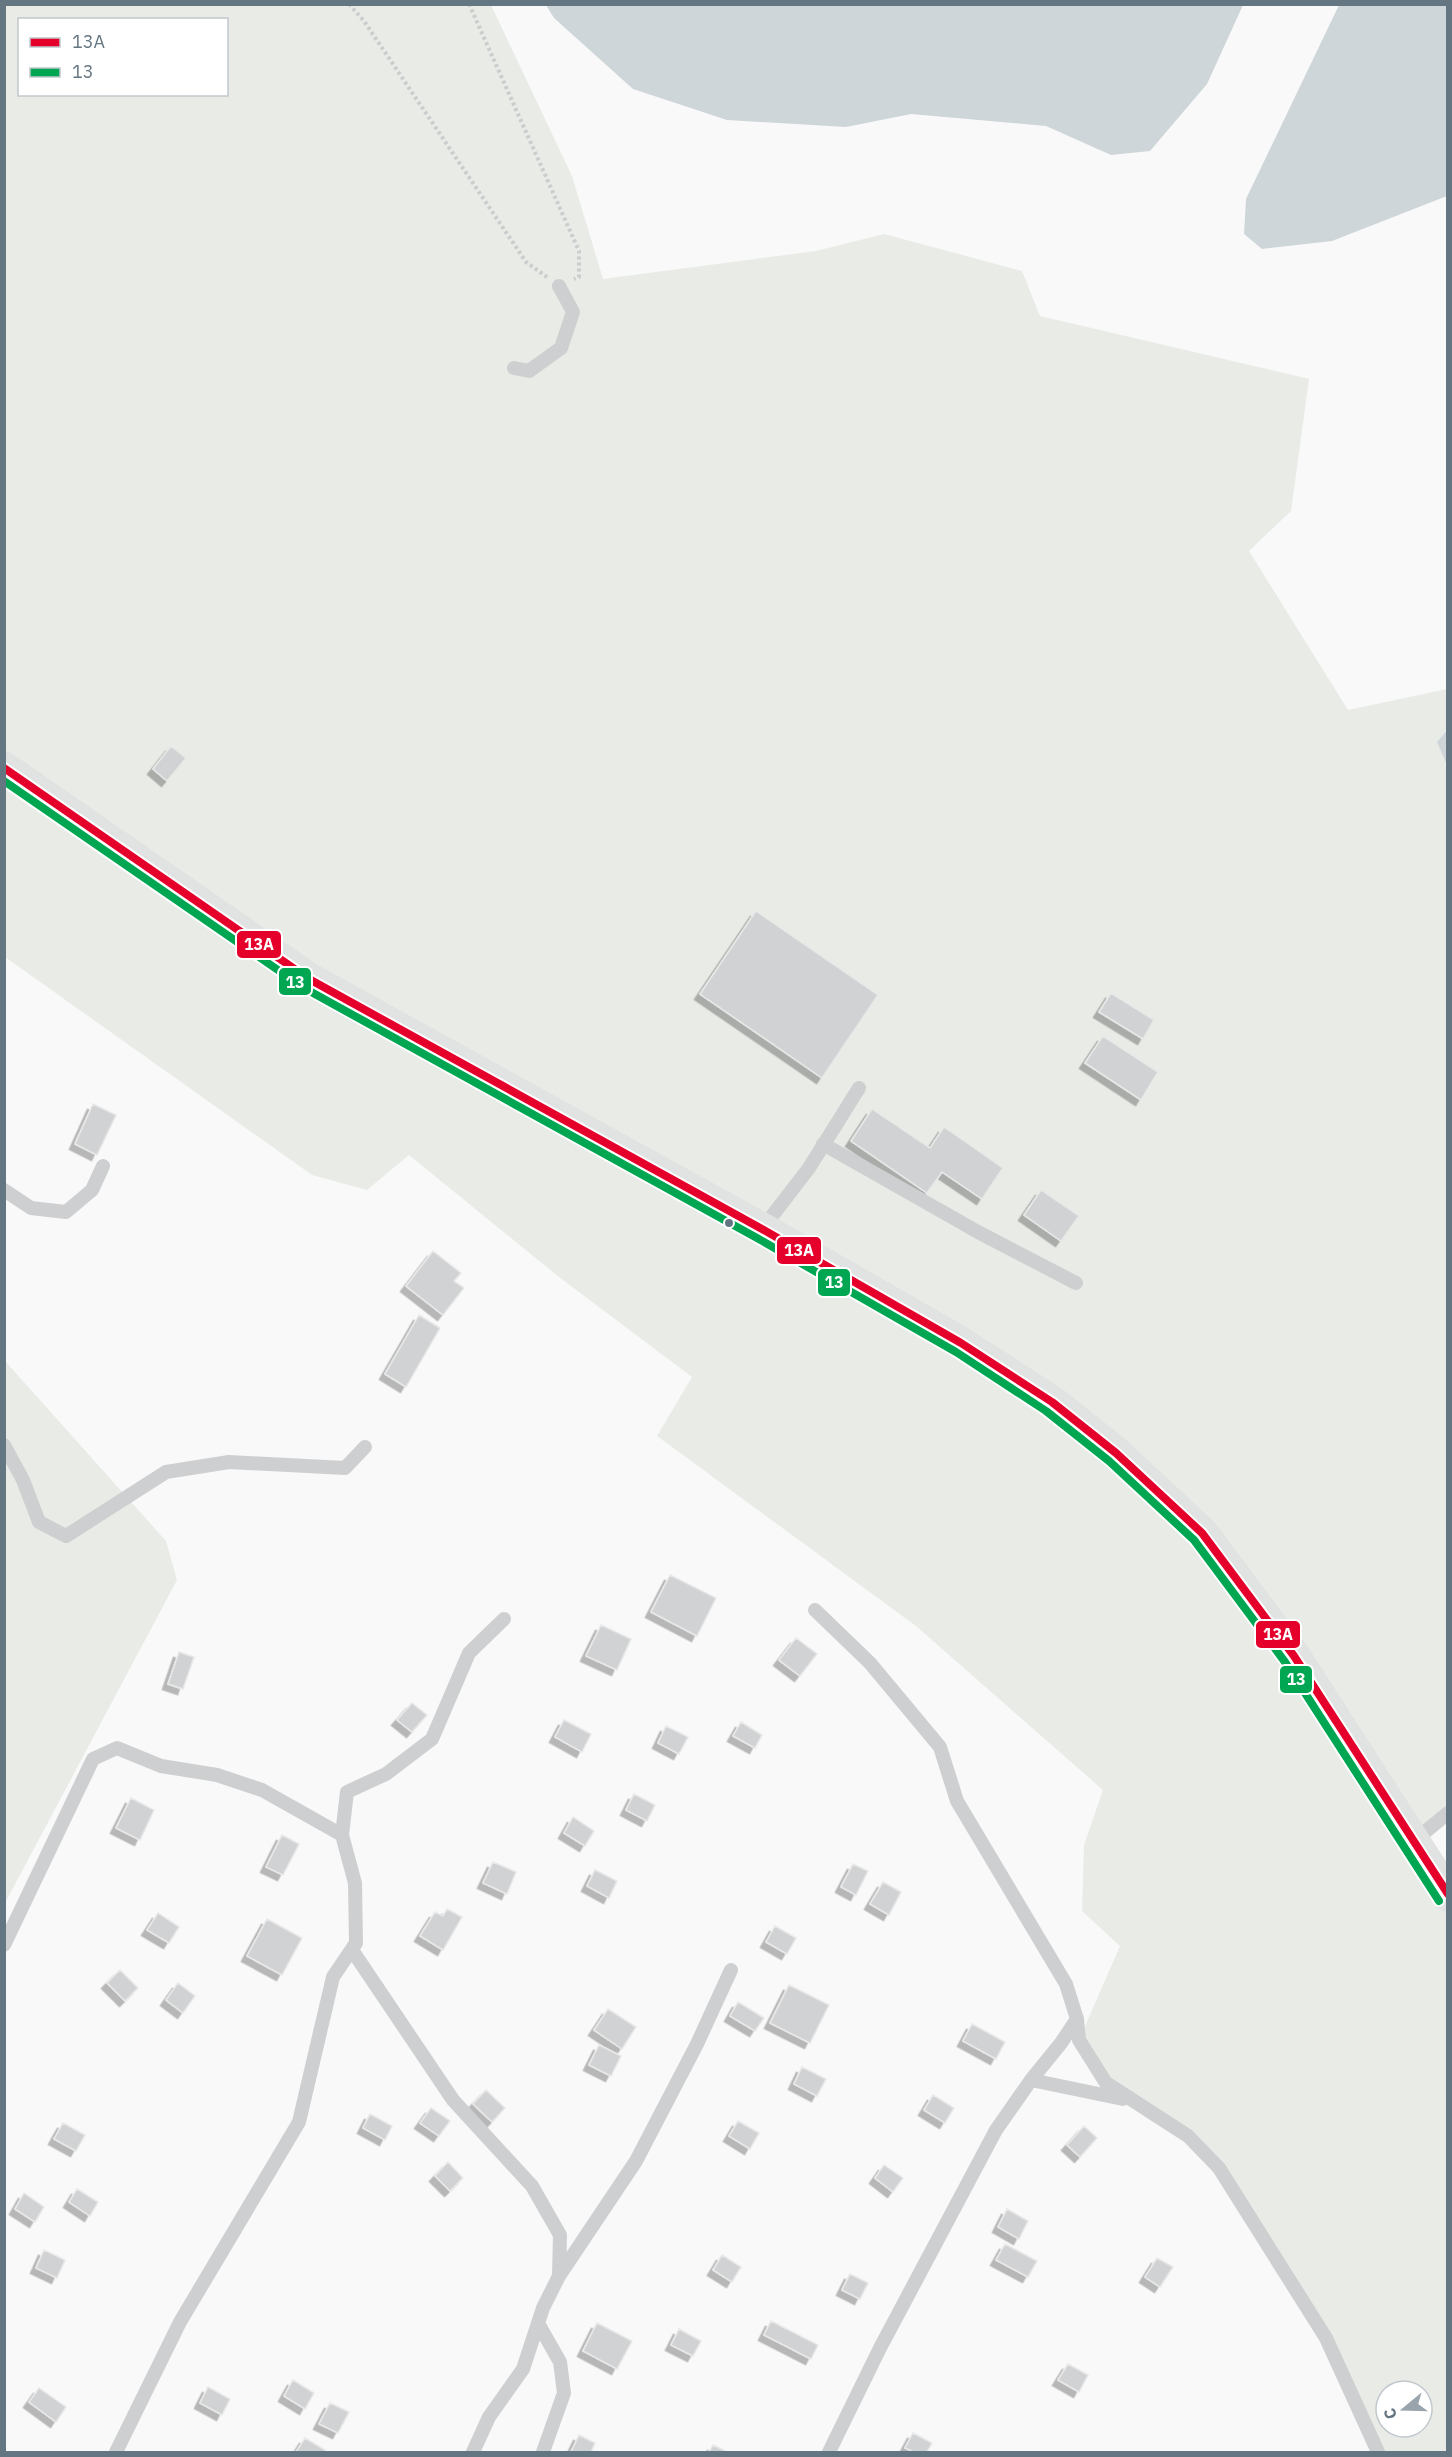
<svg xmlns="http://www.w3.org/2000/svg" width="1452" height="2457" font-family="'IBM Plex Sans',sans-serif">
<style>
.green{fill:#e8ebe6;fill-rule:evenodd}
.water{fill:#ced6d9}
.building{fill:#d0d2d3;stroke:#e8e8e8;stroke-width:1.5;filter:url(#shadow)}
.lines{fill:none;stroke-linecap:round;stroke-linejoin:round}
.path{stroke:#cbcccd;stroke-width:4;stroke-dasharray:3 3;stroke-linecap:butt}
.lane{stroke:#cecfd0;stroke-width:14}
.secondary{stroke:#e1e2e2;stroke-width:33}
.bus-1-casing{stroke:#fff;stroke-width:12}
.bus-2-casing{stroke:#fff;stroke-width:12}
.bus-1{stroke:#e4002b;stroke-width:8}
.bus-2{stroke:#00a651;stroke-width:8}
.bus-dot{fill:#657683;stroke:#fff;stroke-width:2}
.line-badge{stroke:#fff;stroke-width:2}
.badge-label{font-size:16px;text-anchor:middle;font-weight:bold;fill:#fff}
</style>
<defs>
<filter id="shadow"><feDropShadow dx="-5.5" dy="5.5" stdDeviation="0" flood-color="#0004"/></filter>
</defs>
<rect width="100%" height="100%" fill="#f9f9f9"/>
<path class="green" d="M5,5H491L572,176L603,279L816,251L884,234L1022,271L1040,316L1309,379L1291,511L1249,551L1348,710L1447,689V730L1437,742L1448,765V1805L1410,1837L1447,1895V2452H1378L1325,2338L1219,2168L1188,2136L1106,2083L1079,2040L1120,1946L1082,1911L1084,1845L1103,1790L916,1626L657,1436L692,1377L559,1277L409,1155L367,1190L312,1175L5,957ZM20,20H226V94H20ZM1386,2391H1422V2427H1386Z
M5,1361L166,1541L177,1580L5,1903Z"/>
<path class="water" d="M546,5L1243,4V5L1207,84L1150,151L1111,155L1046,126L911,114L846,127L727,120L633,89L554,18Z
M1339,5H1447V196L1332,241L1262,249L1244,234L1246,199Z
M1447,730V765L1437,742Z"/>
<path class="building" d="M171,746L186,758L167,781L153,769Z
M756,911L878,995L822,1078L700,994Z
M1111,993L1154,1020L1143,1039L1099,1012Z
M1103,1036L1158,1072L1141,1100L1085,1063Z
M93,1104L116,1115L97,1155L75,1144Z
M872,1109L930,1148L944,1127L1003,1168L982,1199L942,1172L927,1193L851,1141Z
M1041,1190L1079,1216L1061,1241L1024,1215Z
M433,1251L461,1273L454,1281L464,1288L443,1315L406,1286Z
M419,1315L440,1328L406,1387L385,1374Z
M670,1575L716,1598L697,1636L651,1612Z
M601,1625L631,1639L617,1670L586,1656Z
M796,1638L817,1654L800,1676L779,1660Z
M179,1652L194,1657L183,1689L168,1684Z
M412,1703L427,1715L412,1732L397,1720Z
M564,1720L591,1734L582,1752L555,1737Z
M741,1722L762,1735L755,1748L733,1736Z
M666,1726L688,1737L679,1754L658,1743Z
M634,1794L655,1805L647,1821L626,1810Z
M131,1798L154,1810L140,1840L116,1828Z
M573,1817L594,1831L585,1846L564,1833Z
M282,1835L299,1844L283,1875L266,1867Z
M493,1862L516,1872L507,1894L483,1883Z
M853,1864L868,1871L856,1895L841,1887Z
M595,1870L617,1881L609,1898L587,1886Z
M883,1882L901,1892L889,1915L870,1904Z
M447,1909L462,1917L443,1950L420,1936L435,1912L443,1916Z
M158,1913L179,1927L169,1943L147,1930Z
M267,1919L302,1938L282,1975L247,1956Z
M775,1926L796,1938L787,1954L766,1942Z
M120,1970L138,1988L125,2001L107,1983Z
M178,1983L195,1996L183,2013L166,2000Z
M789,1985L829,2005L810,2043L770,2023Z
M738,2002L764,2018L755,2031L730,2016Z
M608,2009L636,2027L622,2049L594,2030Z
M972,2024L1005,2042L996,2059L963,2041Z
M599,2045L621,2056L611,2076L589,2065Z
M802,2067L826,2079L817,2096L794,2084Z
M486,2090L505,2108L492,2122L473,2104Z
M933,2095L954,2108L945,2123L924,2110Z
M431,2108L450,2121L439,2136L420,2123Z
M370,2114L392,2126L385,2140L363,2128Z
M738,2121L759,2133L750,2149L729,2136Z
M63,2123L85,2135L76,2151L54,2139Z
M1084,2126L1097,2138L1080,2157L1067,2145Z
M448,2162L463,2178L450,2191L435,2176Z
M884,2165L903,2178L893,2192L875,2178Z
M77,2189L98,2202L90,2216L69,2202Z
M24,2193L44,2207L35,2222L15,2209Z
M1007,2209L1028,2221L1019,2239L998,2227Z
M1005,2244L1037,2261L1028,2277L996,2260Z
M44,2250L65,2260L57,2278L36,2268Z
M722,2255L741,2267L732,2282L713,2270Z
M1157,2258L1173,2267L1160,2287L1145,2277Z
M850,2274L868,2283L860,2299L842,2290Z
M771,2321L818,2345L811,2359L764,2335Z
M597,2323L632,2341L617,2369L583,2351Z
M679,2329L701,2341L693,2356L671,2345Z
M1068,2364L1088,2375L1079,2392L1058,2380Z
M293,2380L314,2393L305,2409L284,2396Z
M208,2387L230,2399L222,2415L200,2403Z
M39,2388L66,2407L56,2422L29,2402Z
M330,2403L349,2412L338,2433L319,2424Z
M913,2433L932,2443L927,2452H914L905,2448Z
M579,2435L595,2443L591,2452H571Z
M305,2438L325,2450L324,2452H296Z
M713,2445L727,2452H709Z"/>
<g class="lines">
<path class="path" d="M349,4L364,21L526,262L547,277
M469,4L579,251V277L574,279"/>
<path class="lane" d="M514,368L529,371L561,348L573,312L559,286
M823,1144L978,1232L1076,1283
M4,1190L31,1208L66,1212L92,1190L103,1166
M762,1229L809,1168L859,1088
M4,1445L23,1480L39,1522L66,1536L166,1472L229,1462L345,1468L365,1447
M815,1610L870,1663L940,1747L957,1801L1066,1984L1077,2019L1061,2043L1031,2080
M1413,1842L1448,1813
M4,1945L93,1759L117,1748L161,1766L217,1775L262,1790L342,1835
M352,1950L453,2100L532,2186L560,2235L559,2276
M1077,2019L1079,2040L1106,2083L1188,2136L1219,2168L1326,2338L1378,2452
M539,2325L560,2362L564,2393L543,2452
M116,2452L180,2322L299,2122L333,1977L356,1943L355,1883L342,1835L347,1792L386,1774L432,1739L469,1653L504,1619
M473,2452L489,2417L523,2369L543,2308L559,2276L636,2161L697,2044L731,1970
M829,2452L880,2348L996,2130L1031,2080L1123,2099"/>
<path class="secondary" d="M4,768L309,979L762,1229L961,1343L1052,1402L1116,1453L1202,1533L1294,1656L1448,1895"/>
<g class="bus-1-casing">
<path id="bus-1" d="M4,768L309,979L762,1229L961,1343L1052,1402L1116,1453L1202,1533L1294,1656L1448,1894"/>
</g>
<g class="bus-2-casing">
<path id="bus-2" d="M4,781L304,988L757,1238L956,1352L1046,1411L1109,1461L1194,1540L1285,1662L1439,1901"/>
</g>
<use href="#bus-1" class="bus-1"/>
<use href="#bus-2" class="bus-2"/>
</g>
<circle class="bus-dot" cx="729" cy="1223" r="5"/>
<g class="line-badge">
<rect x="236" y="930" width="46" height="29" rx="6" fill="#e4002b"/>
<rect x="278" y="967" width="34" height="29" rx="6" fill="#00a651"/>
<rect x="776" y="1236" width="46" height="29" rx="6" fill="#e4002b"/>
<rect x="817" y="1268" width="34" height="29" rx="6" fill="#00a651"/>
<rect x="1255" y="1620" width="46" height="29" rx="6" fill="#e4002b"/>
<rect x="1279" y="1665" width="34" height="29" rx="6" fill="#00a651"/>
</g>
<g class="badge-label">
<text x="259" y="950">13А</text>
<text x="295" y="988">13</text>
<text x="799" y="1256">13А</text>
<text x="834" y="1288">13</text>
<text x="1278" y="1640">13А</text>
<text x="1296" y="1685">13</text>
</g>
<rect width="1452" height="2457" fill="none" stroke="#657683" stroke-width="12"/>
<rect x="18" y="18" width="210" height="78" fill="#ffffff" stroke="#c1c8cd" stroke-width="1.5"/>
<rect x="30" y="38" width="30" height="9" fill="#e4002b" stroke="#c1c8cd" stroke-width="1.5"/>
<text x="72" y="48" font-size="18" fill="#657683">13А</text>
<rect x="30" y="68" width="30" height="9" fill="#00a651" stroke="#c1c8cd" stroke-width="1.5"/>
<text x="72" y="78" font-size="18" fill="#657683">13</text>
<g transform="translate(1404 2409) rotate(251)"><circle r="28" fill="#ffffff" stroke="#c1c8cd" stroke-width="1.5"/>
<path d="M0-4.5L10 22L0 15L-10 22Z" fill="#99a4ac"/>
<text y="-9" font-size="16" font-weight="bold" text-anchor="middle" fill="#657683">С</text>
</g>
</svg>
